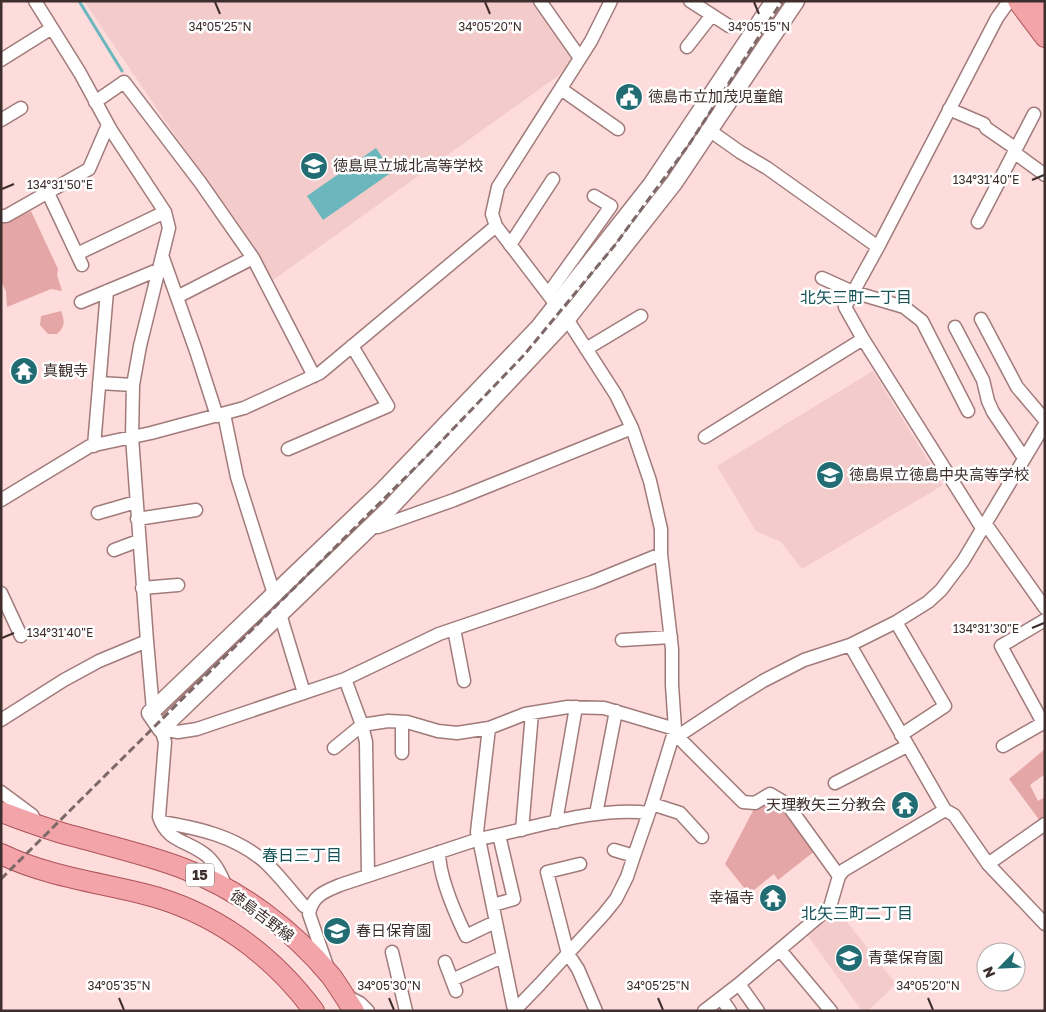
<svg xmlns="http://www.w3.org/2000/svg" width="1046" height="1012" font-family="'Golos Text','Noto Sans JP',sans-serif">
<style>
.built{fill:#f2cbca}
.green{fill:#e4a6a6}
.water{fill:#6cb6be}
.lines{fill:none;stroke-linecap:round;stroke-linejoin:round}
.stream{stroke:#6cb6be;stroke-width:3}
.minor-casing{stroke:#a07b7a;stroke-width:15}
.tertiary-casing{stroke:#a07b7a;stroke-width:19}
.primary-casing{stroke:#ad5458;stroke-width:22}
.minor{stroke:#fff;stroke-width:12}
.tertiary{stroke:#fff;stroke-width:16}
.primary{stroke:#f2a4a9;stroke-width:20}
.rail{stroke:#7e6968;stroke-width:3;stroke-dasharray:8 4;stroke-linecap:butt}
.ticks{fill:none;stroke:#3e2e2e;stroke-width:2}
.labels{text-anchor:middle;stroke-width:5;stroke-linejoin:round;paint-order:stroke}
.shield{fill:#fff;stroke:#786d6d;stroke-width:1}
.shield-label{font-size:14px;font-weight:bold;fill:#3e2e2e}
.poi-label{font-size:15px;fill:#3e2e2e;stroke:#fff;text-anchor:start}
.street-label{font-size:15px;fill:#3e2e2e;stroke:#fff}
.neighbourhood-label{font-size:16px;fill:#165258;stroke:#fff}
.ticks-label{font-size:12px;text-anchor:middle;fill:#3e2e2e;stroke:#fff;stroke-width:5;stroke-linejoin:round;paint-order:stroke}
</style>
<rect width="100%" height="100%" fill="#fddcdb"/>
<path class="built" d="M84,1H532L573,59L558,76L273,280Z
M873,371L943,485L802,569L781,542L756,531L717,466Z
M835,907L896,984L868,1011H862L806,933Z"/>
<path class="green" d="M31,211L58,269L57,275L62,291L51,289L7,307L6,291L1,281V221L7,222Z
M61,311C65,321 65,327 57,334H48L40,325L41,316Z
M1045,749V774L1030,785L1038,801L1045,797V818L1040,821L1009,779Z
M766,801H776L816,850L778,880L774,874L749,894L725,864L755,807Z"/>
<path class="water" d="M376,148L392,172L323,220L307,196Z"/>
<g class="lines">
<path class="stream" d="M79,1L122,71"/>
<g class="minor-casing">
<path id="minor" d="M540,1L580,58
M690,1L729,26
M687,47L712,15
M1,60L52,28
M561,89L618,129
M95,102L124,82L200,182L253,258L314,376
M949,109L984,124L986,128L1015,148
M1,120L21,108
M709,130L740,152L767,168L878,247
M1015,153L1045,175
M48,193L82,265
M1,216H6L89,169L108,125
M978,222L1034,114
M510,245L553,179
M77,254L165,212
M163,258L196,351L217,416
M822,278L853,292L904,307L922,321L968,411
M548,294L611,206L594,196
M177,297L253,258
M81,302L160,269
M981,319L1017,387L1045,420
M955,327L983,380L988,401L993,412L1024,458
M586,349L641,316
M99,383L133,385
M224,414L237,477L274,594
M705,437L863,339
M94,446L107,291
M288,449L388,406L352,346
M1,500L90,446L151,433L244,408L320,373L496,226
M98,513L136,502
M137,519L196,510
M985,523L1045,608
M371,527H378L454,500L632,428
M982,528L863,339L845,307L878,247L997,18L1009,1
M114,550L138,541
M142,588L178,585
M1,593L21,636
M280,614L304,693
M896,622L945,706L901,735
M454,629L464,681
M622,640L671,637
M147,641L153,710
M850,645L945,810L954,815L988,864L1045,924
M1,720L64,680L99,661L147,641L132,437L133,385L140,346L169,228L165,212L111,130L80,73L35,1
M402,722V753
M489,728L525,714L568,707L604,708L675,729
M678,737L743,802L755,803L770,794L787,804L839,876
M672,740L734,699L763,681L804,660L850,645L896,622L928,602L941,590L963,561L1045,424
M1003,746L1043,723L1001,646L1045,620
M334,748L362,725L366,742L368,875
M835,783L907,746
M1,792L32,815L37,824
M652,804L680,813L702,837
M596,814L616,711
M161,822C198,828 235,836 265,862C279,875 291,891 304,906
M556,822L576,707
M522,830L532,713
M614,850L634,856
M439,852C439,877 455,913 466,936L495,922
M580,864L547,872L568,954L578,969L596,1011
M988,864L1045,824
M227,889C222,877 217,865 207,856C188,840 168,843 159,817L165,742L161,729L178,732L197,729L345,679L439,634L592,582L661,554
M493,905L514,899L499,835
M780,950L831,1011
M392,952L406,1011
M445,962L456,991
M327,966L309,914C312,896 325,891 340,885L479,839L477,832L489,728L457,733L438,731L407,722L388,721L362,725L345,679
M452,980L502,957
M739,984L758,1011
M348,997L360,1003L368,1011
M721,998L730,1011
M514,1010C502,953 491,896 479,839C532,829 595,806 649,813
M514,1011L540,984L604,914L616,899L627,877L634,856L652,804L675,729L672,685V649L661,554V529L650,481L632,428L616,395L567,319L496,226L492,214L498,187L591,41L611,1
M704,1011L739,984L830,907L839,876L844,870L945,810"/>
</g>
<g class="tertiary-casing">
<path id="tertiary" d="M774,1L651,185L539,327L383,490L150,713L161,729L390,508L567,319L674,183L796,1"/>
</g>
<g class="primary-casing">
<path id="primary" d="M1018,1L1045,37
M1039,1L1045,9
M1,812C26,821 51,831 77,837C112,847 148,855 182,868C239,889 293,930 331,976C339,987 346,999 354,1011
M1,854C46,876 96,882 144,894C213,911 272,954 314,1011"/>
</g>
<use href="#minor" class="minor"/>
<use href="#tertiary" class="tertiary"/>
<use href="#primary" class="primary"/>
<path class="rail" d="M1,879L428,455L524,355L615,245L690,143L782,1"/>
</g>
<path class="ticks" d="M215,2L220,14M485,2L490,14M754,2L759,14M1032,180L1044,175M2,189L14,184M1032,628L1044,623M2,638L14,633M119,998L124,1010M389,998L394,1010M658,998L663,1010M928,998L933,1010"/>
<defs>
<g id="civic-disc" transform="scale(1.4375)"><circle r="9.5" fill="#226c74" stroke="#fff"/><path d="M-.6-6.5H3V-4.5H.6V-3L4-1V1h2V6H-6V1h2V-1L-.6-3ZM-1.2 2.5V6h2.4V2.5Z" fill="#fff"/></g>
<g id="school-disc" transform="scale(1.4375)"><circle r="9.5" fill="#226c74" stroke="#fff"/><path d="M0-5L7-2L0 1L-7-2ZM-4 1L0 2.5L4 1V4Q0 6-4 4Z" fill="#fff"/></g>
<g id="temple-disc" transform="scale(1.4375)"><circle r="9.5" fill="#226c74" stroke="#fff"/><path d="M0-6L5-2H3V0L6.5 2.5H4V6H1.5V3h-3V6H-4V2.5H-6.5L-3 0V-2H-5Z" fill="#fff"/></g>
</defs>
<g fill-rule="evenodd">
<use href="#civic-disc" x="629" y="97"/>
<use href="#school-disc" x="314" y="166"/>
<use href="#temple-disc" x="24" y="371"/>
<use href="#school-disc" x="830" y="475"/>
<use href="#temple-disc" x="905" y="805"/>
<use href="#temple-disc" x="773" y="898"/>
<use href="#school-disc" x="337" y="931"/>
<use href="#school-disc" x="849" y="958"/>
</g>
<g class="labels">
<rect class="shield" x="186" y="863.5" width="28" height="23" rx="4"/>
<g class="shield-label">
<text x="200" y="880">15</text>
</g>
<g class="poi-label">
<text x="648" y="102">徳島市立加茂児童館</text>
<text x="333" y="171">徳島県立城北高等学校</text>
<text x="43" y="376">真観寺</text>
<text x="849" y="480">徳島県立徳島中央高等学校</text>
<text x="886" y="810" text-anchor="end">天理教矢三分教会</text>
<text x="754" y="903" text-anchor="end">幸福寺</text>
<text x="356" y="936">春日保育園</text>
<text x="868" y="963">青葉保育園</text>
</g>
<g class="street-label">
<text transform="translate(262 916) rotate(37)" y="5">徳島吉野線</text>
</g>
<g class="neighbourhood-label">
<text x="856" y="303">北矢三町一丁目</text>
<text x="302" y="861">春日三丁目</text>
<text x="857" y="919">北矢三町二丁目</text>
</g>
</g>
<g class="ticks-label">
<text x="220" y="31">34°05'25"N</text>
<text x="490" y="31">34°05'20"N</text>
<text x="759" y="31">34°05'15"N</text>
<text x="986" y="184">134°31'40"E</text>
<text x="60" y="189">134°31'50"E</text>
<text x="986" y="633">134°31'30"E</text>
<text x="60" y="637">134°31'40"E</text>
<text x="119" y="990">34°05'35"N</text>
<text x="389" y="990">34°05'30"N</text>
<text x="658" y="990">34°05'25"N</text>
<text x="928" y="990">34°05'20"N</text>
</g>
<rect width="1046" height="1012" fill="none" stroke="#3e2e2e" stroke-width="5"/>
<g transform="translate(1001 967) rotate(246)"><circle r="24" fill="#ffffff" stroke="#b2abab"/>
<path d="M0-4L9 19L0 12L-9 19Z" fill="#226c74"/>
<text y="-8" font-size="14" font-weight="bold" text-anchor="middle" fill="#3e2e2e">N</text>
</g>
</svg>
